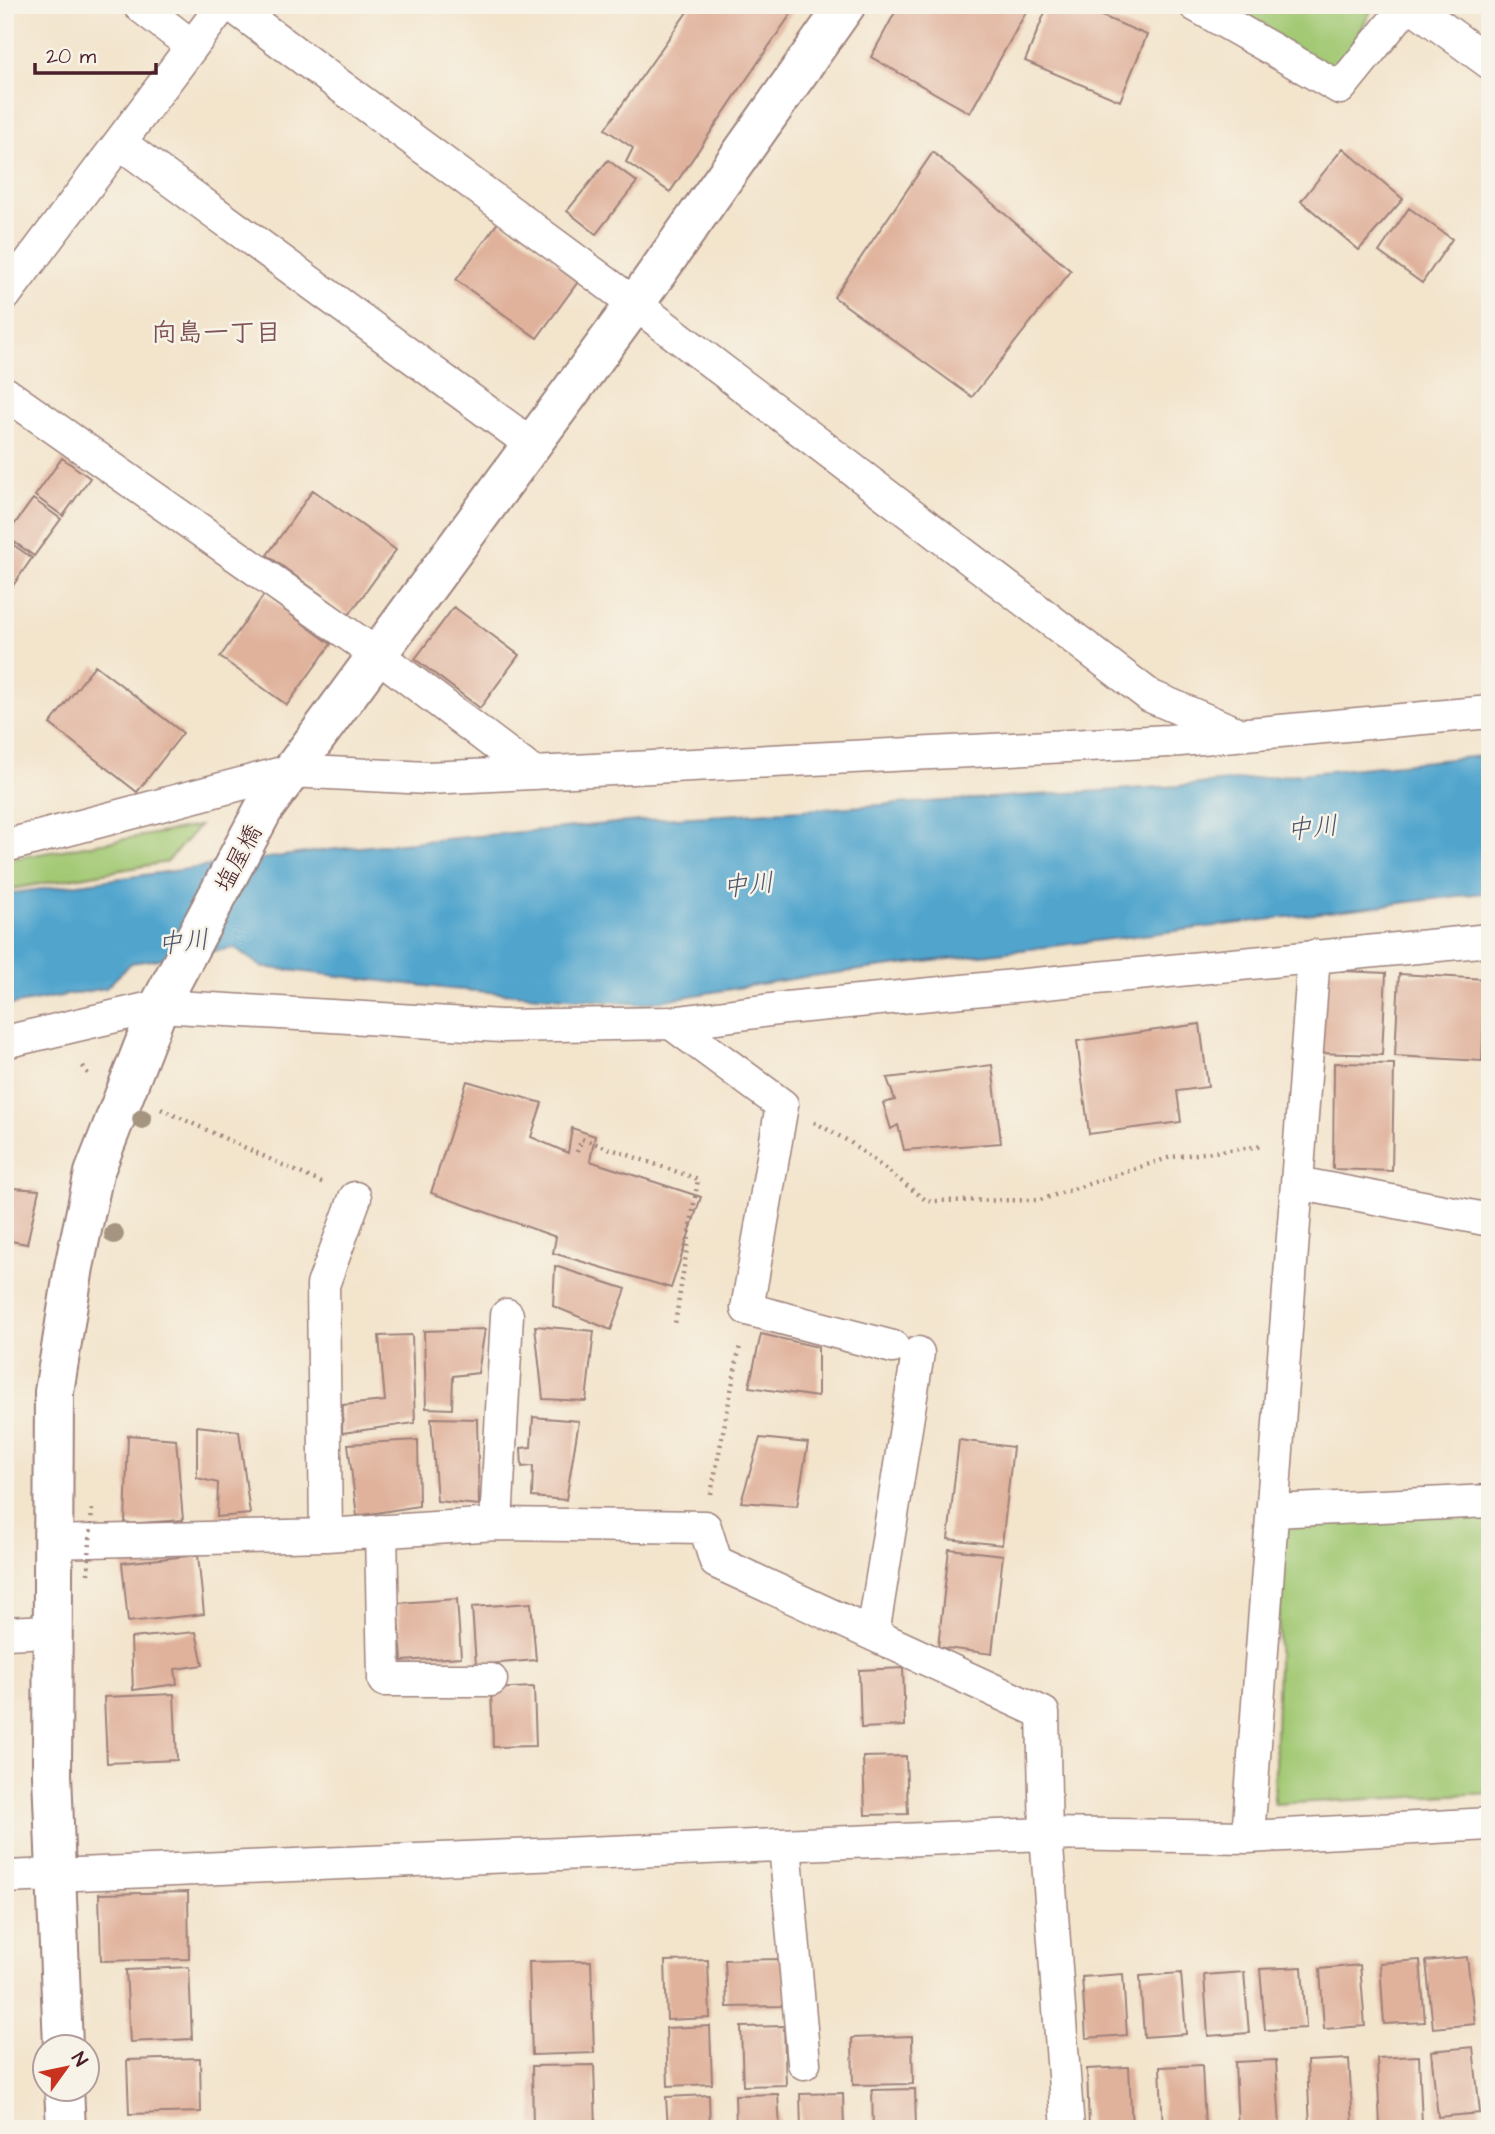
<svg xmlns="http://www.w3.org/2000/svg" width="1495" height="2134" font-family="'Architects Daughter','Klee One',sans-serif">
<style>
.green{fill:#a3c974;stroke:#767450;stroke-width:2}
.water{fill:#51a5cd;stroke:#4e627c;stroke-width:2}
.building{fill:#e0b29c}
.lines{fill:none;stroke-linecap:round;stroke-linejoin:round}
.minor-casing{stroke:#9e827c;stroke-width:35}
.tertiary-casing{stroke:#9e827c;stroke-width:42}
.path{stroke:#9e827c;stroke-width:4.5;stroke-dasharray:2 5;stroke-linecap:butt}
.minor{stroke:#fff;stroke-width:32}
.tertiary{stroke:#fff;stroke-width:38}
.path-bridge{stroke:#9e827c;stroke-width:4.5;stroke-dasharray:2 5;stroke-linecap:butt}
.tree{fill:#a59480}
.labels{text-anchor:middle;stroke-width:5;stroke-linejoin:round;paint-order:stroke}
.street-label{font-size:24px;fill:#4a1f2b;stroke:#f7f3e8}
.neighbourhood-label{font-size:26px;font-weight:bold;fill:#7e5253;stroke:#f7f3e8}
.water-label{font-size:26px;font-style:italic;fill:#4d556c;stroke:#f7f3e8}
</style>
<rect width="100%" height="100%" fill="#f7f3e8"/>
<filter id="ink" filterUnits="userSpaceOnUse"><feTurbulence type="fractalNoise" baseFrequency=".0143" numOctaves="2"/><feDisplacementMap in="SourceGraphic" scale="14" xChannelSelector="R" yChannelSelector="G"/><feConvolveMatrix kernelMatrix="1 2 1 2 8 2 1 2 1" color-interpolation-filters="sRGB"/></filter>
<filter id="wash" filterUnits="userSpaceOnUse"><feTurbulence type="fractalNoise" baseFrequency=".00686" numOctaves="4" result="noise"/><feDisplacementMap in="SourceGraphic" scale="28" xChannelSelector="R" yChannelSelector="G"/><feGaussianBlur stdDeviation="1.57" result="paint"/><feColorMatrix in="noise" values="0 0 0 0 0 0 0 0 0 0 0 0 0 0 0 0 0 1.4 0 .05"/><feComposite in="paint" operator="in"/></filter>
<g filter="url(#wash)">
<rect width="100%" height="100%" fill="#f3e4cc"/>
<path class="green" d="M1219,5H1374L1339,72Z
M199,826L167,862L5,890V860Z
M1490,1514V1793L1274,1804L1282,1521Z"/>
<path class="water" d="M1490,755V892L804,977L641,1004L451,989L262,967L235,948L131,963L106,988L5,1006V894L327,850L660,819L1179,786Z"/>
<g id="blocks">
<path class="building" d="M692,5H797L670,192L626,162L633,148L605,129Z
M899,5H1030L970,113L871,57Z
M1048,5H1076L1147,35L1120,101L1025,61Z
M1343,148L1403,199L1359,250L1301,201Z
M933,152L1071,271L972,397L834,297Z
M608,160L637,182L596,234L567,211Z
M1409,208L1452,239L1422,283L1379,252Z
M499,221L580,279L537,338L456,280Z
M62,458L90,478L63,516L35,496Z
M313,490L396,550L349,615L267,555Z
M33,499L61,519L34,556L6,536Z
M5,539L32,558L5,597Z
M264,595L331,644L287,705L220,657Z
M454,607L519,655L480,708L415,659Z
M95,665L183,733L137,792L50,724Z
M1322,970L1386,973L1382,1055L1316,1053Z
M1399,974L1486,979L1482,1061L1395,1056Z
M1200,1024L1208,1087L1177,1091L1181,1122L1089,1134L1077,1041Z
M1334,1063L1394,1064L1392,1171L1333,1169Z
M992,1065L1001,1143L904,1150L898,1125L891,1129L883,1103L895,1100L887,1078Z
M467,1081L542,1103L531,1137L568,1153L572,1128L595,1136L590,1161L701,1197L671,1288L553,1253L556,1237L431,1193Z
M13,1188L39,1190L27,1244L5,1240V1217Z
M555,1266L626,1289L611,1330L553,1306Z
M535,1326L594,1331L586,1401L543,1399Z
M485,1329L478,1373L453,1376L452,1409L426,1408L424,1331Z
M761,1334L818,1347V1397L749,1387Z
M412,1335L415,1423L342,1433L343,1405L385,1401L379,1336Z
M533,1417L579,1421L566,1500L532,1497L533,1466L522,1467L521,1448L531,1447Z
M431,1418L477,1419L479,1505L437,1501Z
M197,1426L239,1431L250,1514L217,1517L218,1483L197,1478Z
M128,1435L176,1439L183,1520L125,1524Z
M760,1438L808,1443L797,1506L741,1502Z
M418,1440L419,1506L357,1516L348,1444Z
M959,1440L1013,1447L1002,1545L948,1539Z
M949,1549L1003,1555L992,1654L938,1647Z
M198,1555L204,1614L128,1622L122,1563Z
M457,1599L461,1657L402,1661L398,1603Z
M531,1603L536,1660L476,1665L472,1607Z
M196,1632L203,1665L175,1669L177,1684L133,1690L131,1638Z
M903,1668L905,1726L861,1728L859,1670Z
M534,1687L536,1746L493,1747L491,1689Z
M174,1694L177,1760L107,1763L104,1697Z
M906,1756L908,1814L865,1815L863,1757Z
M188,1892L189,1959L101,1961L99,1894Z
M1467,1957L1475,2024L1433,2028L1426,1961Z
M785,1959L787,2006L727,2007L725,1960Z
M708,1960L710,2018L667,2020L665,1961Z
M1420,1960L1425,2022L1384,2024L1380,1963Z
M591,1961L594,2053L532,2055L529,1962Z
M1360,1965L1365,2026L1324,2029L1320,1969Z
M189,1967L192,2039L130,2042L126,1970Z
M1302,1967L1306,2028L1265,2030L1260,1969Z
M1244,1972L1249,2033L1208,2036L1204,1975Z
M1181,1973L1186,2034L1144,2037L1140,1976Z
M1123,1974L1127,2035L1086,2038L1082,1977Z
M710,2026L712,2084L668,2086L666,2028Z
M784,2026L786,2085L743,2086L741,2027Z
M912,2036L913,2084L853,2085L852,2038Z
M1473,2047L1480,2113L1438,2117L1431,2051Z
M1419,2056L1422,2124L1380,2127L1377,2058Z
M200,2058L201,2112L129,2114L127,2060Z
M1349,2059L1353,2127L1310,2129L1307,2061Z
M1276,2060L1280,2128L1238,2129L1235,2062Z
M594,2065L596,2129H533L532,2066Z
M1202,2065L1205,2129H1163L1160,2067Z
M1129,2067L1132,2129H1089L1087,2069Z
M915,2089L916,2129H873L872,2090Z
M843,2093L844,2129H801L800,2094Z
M778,2094L780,2129H736L735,2095Z
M709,2095L710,2129H668L666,2097Z"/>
</g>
</g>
<g filter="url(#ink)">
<use href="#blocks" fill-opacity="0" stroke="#9e827c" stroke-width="2"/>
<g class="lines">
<g class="minor-casing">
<path id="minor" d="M139,5L192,46
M231,5L651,316L1150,696L1234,732
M1195,5L1340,88L1407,5
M1411,5L1490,63
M120,143L531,444
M5,295L223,5
M5,393L375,653L533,773
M5,846L290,771L428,778L533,773L1169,741L1490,712
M671,1023L782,1105L747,1309L893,1347
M5,1042L159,1006L501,1026L671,1023L786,1008L1490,940
M1297,1183L1490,1220
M1272,1511L1490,1501
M496,1524L507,1315
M381,1531L384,1680H491
M326,1535L323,1285L355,1198
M52,1542L326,1535L496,1524L705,1527L716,1562L1043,1713L1046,1834L1068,2129
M5,1633L51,1631
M873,1634L918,1353
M1248,1837L1314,956
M785,1845L804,2063
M5,1877L1046,1834L1248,1837L1490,1824"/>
</g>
<g class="tertiary-casing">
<path id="tertiary" d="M63,2046L52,1774L54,1392L74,1267L94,1173L159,1006L263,810L635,304L846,5
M64,2088L66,2129"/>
</g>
<path class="path" d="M83,1066L90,1077
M161,1109L322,1183
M814,1122L850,1142L927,1201L1040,1200L1171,1157L1263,1146
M577,1152L582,1139L698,1179L675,1324
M711,1494L740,1345"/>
<use href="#minor" class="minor"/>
<use href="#tertiary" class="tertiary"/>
<path class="path-bridge" d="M88,1574L92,1508"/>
</g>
<g class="tree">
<circle cx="142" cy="1119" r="10"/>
<circle cx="114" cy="1234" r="10"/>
</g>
</g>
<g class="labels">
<g class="street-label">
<text transform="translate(238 858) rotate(-62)" y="8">塩屋橋</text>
</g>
<g class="neighbourhood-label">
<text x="216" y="341">向島一丁目</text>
</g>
<g class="water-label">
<text transform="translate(1312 827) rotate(-6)" y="9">中川</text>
<text transform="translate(748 884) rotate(-6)" y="9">中川</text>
<text transform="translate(183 941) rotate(-6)" y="9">中川</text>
</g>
</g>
<rect width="1495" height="2134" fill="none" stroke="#f7f3e8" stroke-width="28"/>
<g transform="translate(66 2068) rotate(57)"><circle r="33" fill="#f7f3e8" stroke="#b29e9c" stroke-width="2"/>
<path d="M0-5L12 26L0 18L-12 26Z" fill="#c8321e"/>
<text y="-10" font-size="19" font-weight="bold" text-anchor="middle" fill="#4a1f2b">N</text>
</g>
<path d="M35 63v10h121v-10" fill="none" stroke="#4a1f2b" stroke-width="3.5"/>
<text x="46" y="63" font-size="21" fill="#4a1f2b" stroke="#f7f3e8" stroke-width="5" paint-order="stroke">20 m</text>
</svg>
